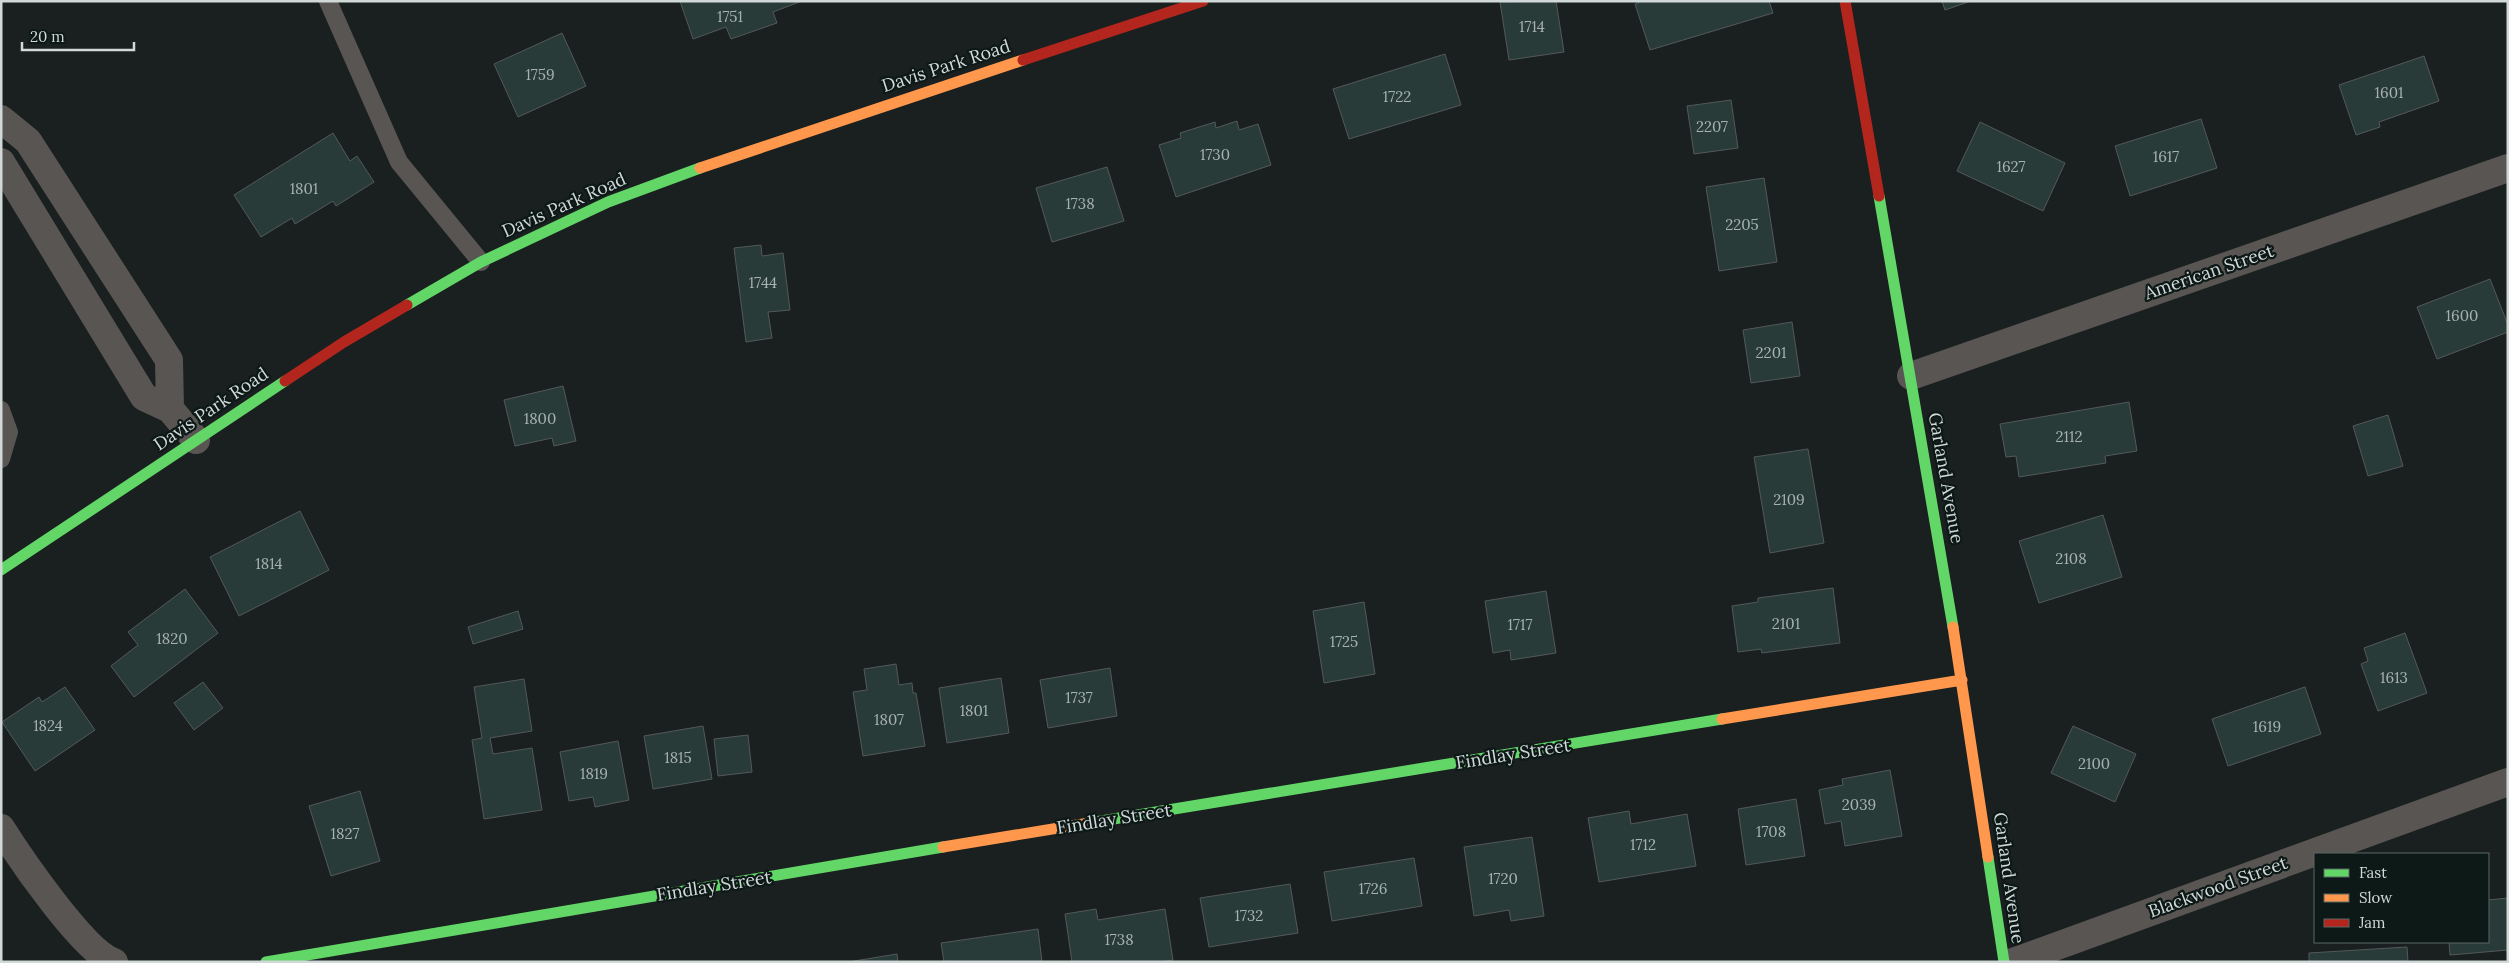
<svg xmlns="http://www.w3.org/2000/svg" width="2509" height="963" font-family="Lora,serif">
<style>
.building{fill:#293b39;stroke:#535958}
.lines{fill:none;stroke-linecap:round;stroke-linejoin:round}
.lane{stroke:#595553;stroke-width:18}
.street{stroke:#595553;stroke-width:28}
.fast{stroke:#63d668;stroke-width:11}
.slow{stroke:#ff974d;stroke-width:11}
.jam{stroke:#b3261e;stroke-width:11}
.labels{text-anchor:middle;stroke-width:4.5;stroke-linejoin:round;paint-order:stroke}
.number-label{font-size:15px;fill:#a7b2b0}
.street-label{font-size:18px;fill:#d1d9d8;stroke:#0d1917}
</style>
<rect width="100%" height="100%" fill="#19201f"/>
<path class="building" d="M680,1H802L773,12L777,23L731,39L726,27L693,39Z
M1556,1L1564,52L1509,60L1500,2Z
M1643,1H1769L1773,13L1650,50L1635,4Z
M1942,1H1971L1945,10Z
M562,33L586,86L518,117L494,64Z
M1445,54L1461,105L1349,139L1333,89Z
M2424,56L2439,101L2379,122L2380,127L2356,135L2339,85Z
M1731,100L1738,148L1694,154L1687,106Z
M2201,119L2217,168L2130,196L2115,146Z
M1237,121L1239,130L1258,124L1271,165L1176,197L1159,145L1181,138L1180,133L1215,122L1216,128Z
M1980,122L2065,163L2043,211L1957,171Z
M333,133L350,161L357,156L374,182L336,206L333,201L295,224L292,218L261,237L234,195Z
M1107,167L1124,221L1052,242L1036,188Z
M1764,178L1777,262L1719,271L1706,187Z
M761,245L762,256L783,253L790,310L768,312L772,338L746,342L734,248Z
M2490,279L2508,325V332L2437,359L2417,307Z
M1792,322L1800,376L1751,383L1743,330Z
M563,386L576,441L554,446L552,438L515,446L504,400Z
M2129,402L2137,451L2105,456L2106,463L2019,477L2016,456L2006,457L2000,424Z
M2388,415L2403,466L2368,476L2353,426Z
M1808,449L1824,543L1770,553L1754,457Z
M300,511L329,570L239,616L210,557Z
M2103,515L2122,577L2039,603L2019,541Z
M1833,588L1840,643L1762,653L1761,649L1738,652L1732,606L1758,602V598Z
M185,589L218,633L134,697L111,666L138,645L128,632Z
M1546,591L1556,653L1511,660L1510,650L1493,653L1485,601Z
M1364,602L1375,674L1324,683L1313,611Z
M518,611L523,629L473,644L468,627Z
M2405,633L2427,693L2378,711L2361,664L2368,661L2364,648Z
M896,664L899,685L912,683L913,693H916L925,746L863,756L853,692L867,690L864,669Z
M1110,668L1117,716L1048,728L1040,680Z
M1001,678L1009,733L947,743L939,688Z
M524,679L532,731L490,738L493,754L532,748L542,810L484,819L472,740L482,738L474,687Z
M203,682L223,708L194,730L174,703Z
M65,687L95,730L35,771L2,722L39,697L42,702Z
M2305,687L2321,734L2228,766L2212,719Z
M703,726L712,779L653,789L644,736Z
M2073,726L2136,754L2115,802L2051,773Z
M748,735L752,772L718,776L714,739Z
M618,741L629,800L595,807L593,797L569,801L560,752Z
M1890,770L1902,836L1845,846L1841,821L1825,824L1819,790L1843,785L1842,779Z
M360,791L380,861L331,876L309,806Z
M1796,799L1805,856L1746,865L1738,809Z
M1629,811L1631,824L1687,814L1696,866L1599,882L1588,818Z
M1532,837L1544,916L1511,921L1509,910L1474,916L1464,847Z
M1414,858L1422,906L1332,921L1324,872Z
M1290,884L1298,933L1209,947L1200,898Z
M2508,898V950L2450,955L2449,942H2488V900Z
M1096,909L1098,920L1165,909L1173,960L1161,962H1072L1065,914Z
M1038,929L1042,962H944L941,943Z
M2407,947L2408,962H2309V953Z
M897,954L898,962H848Z"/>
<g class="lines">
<path class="lane" d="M328,1L399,162L481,262
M1,410L9,432L1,459"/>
<path class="street" d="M1,119L28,141L169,360L170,409L144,397L1,162
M1911,376L2508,168
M170,409L196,440
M1,828C20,858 84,952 114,962
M2013,962L2508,782"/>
<path class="fast" d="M1879,196L1953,627
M407,305L481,262L608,202L700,168
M1,570L285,381
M1095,822L1722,719
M1988,857L2004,962
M266,962L943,847"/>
<path class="slow" d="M700,168L1023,60
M1953,627L1988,857
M1722,719L1962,680
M943,847L1095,822"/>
<path class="jam" d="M1845,1L1879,196
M1023,60L1203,1
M285,381L344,342L407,305"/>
</g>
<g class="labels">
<g class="number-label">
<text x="730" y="22">1751</text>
<text x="1532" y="32">1714</text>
<text x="540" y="80">1759</text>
<text x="2389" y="98">1601</text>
<text x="1397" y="102">1722</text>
<text x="1712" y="132">2207</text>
<text x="1215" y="160">1730</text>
<text x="2166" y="162">1617</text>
<text x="2011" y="172">1627</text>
<text x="304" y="194">1801</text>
<text x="1080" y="209">1738</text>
<text x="1742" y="230">2205</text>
<text x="763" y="288">1744</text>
<text x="2462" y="321">1600</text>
<text x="1771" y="358">2201</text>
<text x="540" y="424">1800</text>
<text x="2069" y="442">2112</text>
<text x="1789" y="505">2109</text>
<text x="2071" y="564">2108</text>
<text x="269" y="569">1814</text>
<text x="1786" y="629">2101</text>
<text x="1520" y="630">1717</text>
<text x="172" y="644">1820</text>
<text x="1344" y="647">1725</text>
<text x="2394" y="683">1613</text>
<text x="1079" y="703">1737</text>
<text x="974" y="716">1801</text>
<text x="889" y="725">1807</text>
<text x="48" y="731">1824</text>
<text x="2267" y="732">1619</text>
<text x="678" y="763">1815</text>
<text x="2094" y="769">2100</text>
<text x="594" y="779">1819</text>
<text x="1859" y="810">2039</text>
<text x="1771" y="837">1708</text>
<text x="345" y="839">1827</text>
<text x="1643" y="850">1712</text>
<text x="1503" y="884">1720</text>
<text x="1373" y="894">1726</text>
<text x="1249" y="921">1732</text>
<text x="1119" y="945">1738</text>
</g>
<g class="street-label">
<text transform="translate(946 66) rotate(-18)" y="6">Davis Park Road</text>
<text transform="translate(564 205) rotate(-24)" y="6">Davis Park Road</text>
<text transform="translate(2209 272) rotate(-19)" y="6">American Street</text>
<text transform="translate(211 409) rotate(-34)" y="6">Davis Park Road</text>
<text transform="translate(1946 478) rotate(80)" y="6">Garland Avenue</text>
<text transform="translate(1513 754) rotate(-9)" y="6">Findlay Street</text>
<text transform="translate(1114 819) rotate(-9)" y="6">Findlay Street</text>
<text transform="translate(2009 878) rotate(82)" y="6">Garland Avenue</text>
<text transform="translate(714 886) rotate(-9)" y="6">Findlay Street</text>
<text transform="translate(2218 887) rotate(-20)" y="6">Blackwood Street</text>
</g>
</g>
<rect width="2509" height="963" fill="none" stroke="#d1d9d8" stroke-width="5"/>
<rect x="2314" y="853" width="175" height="90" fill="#0d1917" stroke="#5b6664"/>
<rect x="2324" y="869" width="25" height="8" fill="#63d668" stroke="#5b6664"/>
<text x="2359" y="878" font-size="15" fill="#d1d9d8">Fast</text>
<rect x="2324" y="894" width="25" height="8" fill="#ff974d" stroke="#5b6664"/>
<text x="2359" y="903" font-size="15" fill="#d1d9d8">Slow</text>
<rect x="2324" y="919" width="25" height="8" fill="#b3261e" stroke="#5b6664"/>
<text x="2359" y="928" font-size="15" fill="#d1d9d8">Jam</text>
<path d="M22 42v8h112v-8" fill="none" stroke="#d1d9d8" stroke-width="2.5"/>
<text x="30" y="42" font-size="15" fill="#d1d9d8" stroke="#0d1917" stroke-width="4" paint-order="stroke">20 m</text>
</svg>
